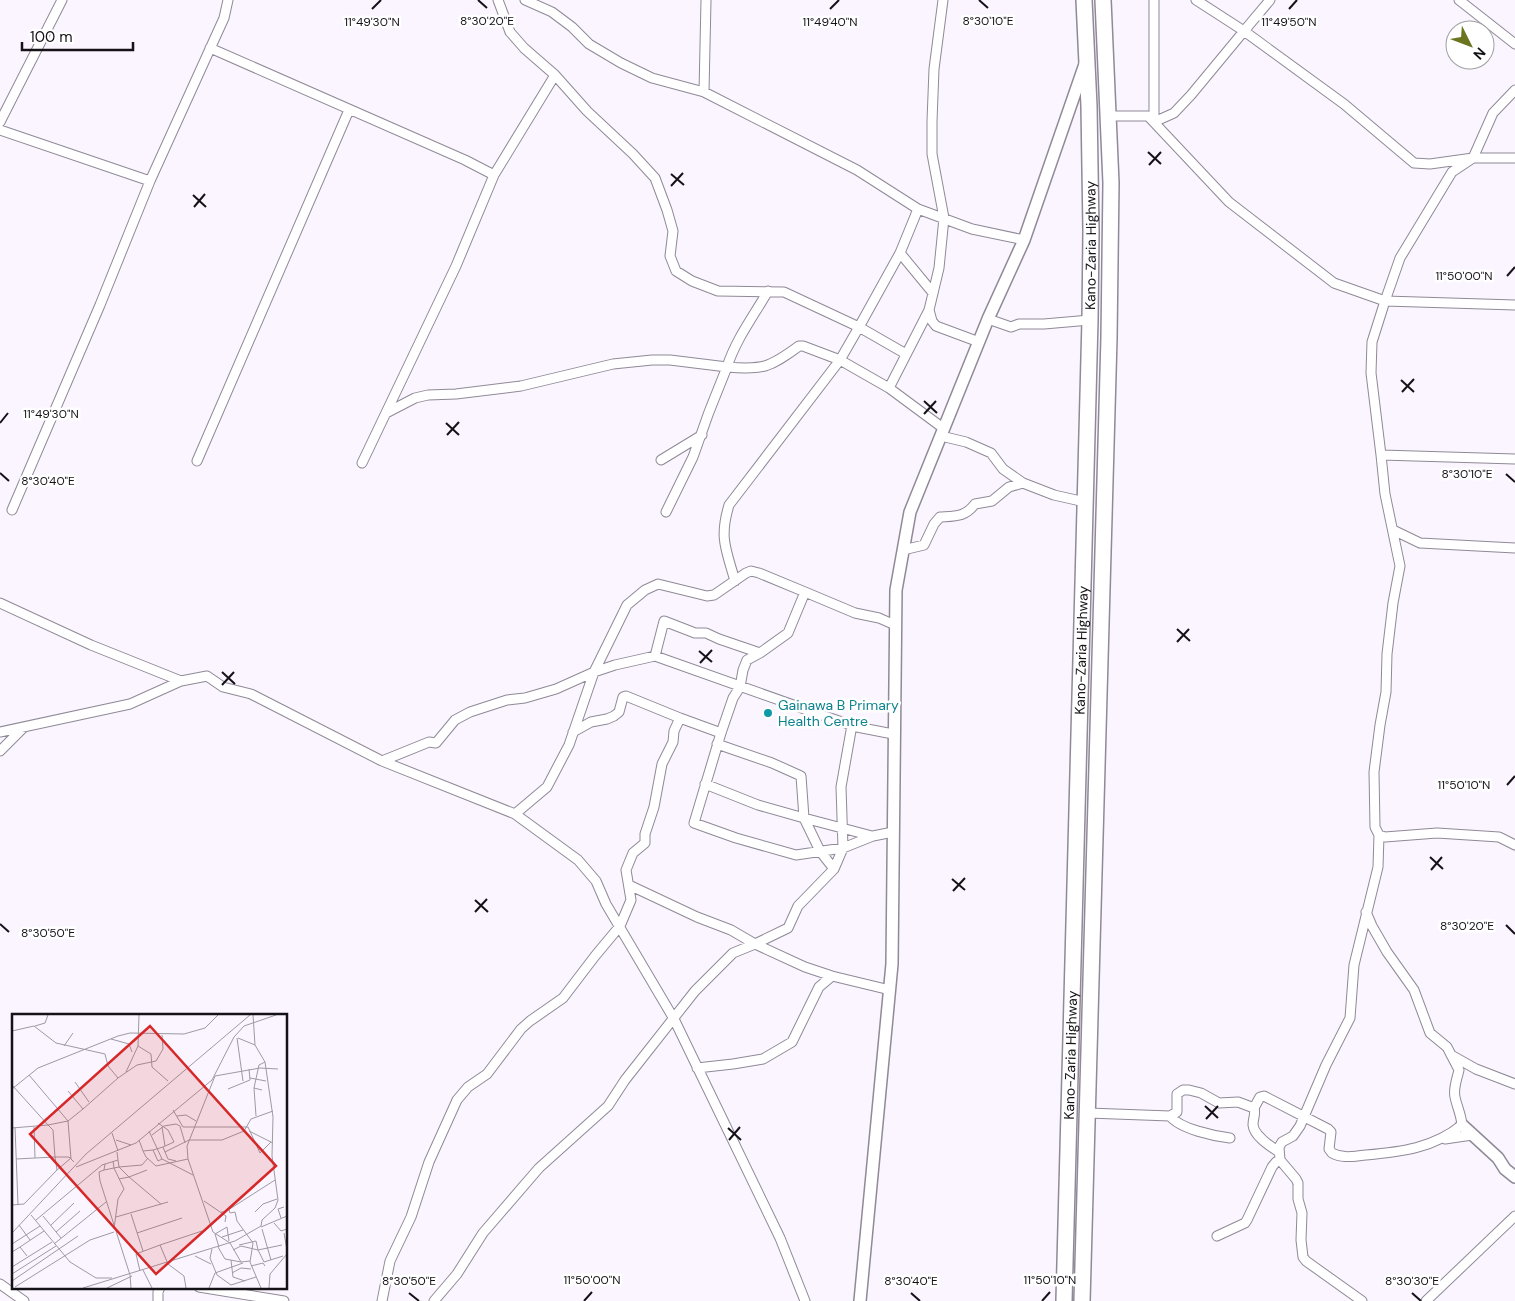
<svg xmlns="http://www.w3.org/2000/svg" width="1515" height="1301" font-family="'DM Sans',sans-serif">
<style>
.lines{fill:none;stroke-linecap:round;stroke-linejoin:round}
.street-casing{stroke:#908997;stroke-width:11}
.secondary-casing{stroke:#908997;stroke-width:14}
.highway-casing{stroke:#908997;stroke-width:18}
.street{stroke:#fff;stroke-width:9}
.secondary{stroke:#fff;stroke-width:11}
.highway{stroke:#fff;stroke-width:15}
.ticks{fill:none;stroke:#151217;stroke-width:2}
.culture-dot{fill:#0f9aa8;stroke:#fff;stroke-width:2}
.labels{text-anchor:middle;stroke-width:5;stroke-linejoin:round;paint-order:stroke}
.street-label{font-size:14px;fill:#151217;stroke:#fff}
.culture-label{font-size:14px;fill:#0d838f;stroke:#fff;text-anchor:start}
.inset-road{fill:none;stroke:#9e9aa2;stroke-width:1}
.view{fill:#d62828;fill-opacity:0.15;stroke:#d62828;stroke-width:2.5}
.inset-edge{fill:none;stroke:#151217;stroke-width:2.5}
.ticks-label{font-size:12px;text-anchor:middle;fill:#151217;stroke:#fff;stroke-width:5;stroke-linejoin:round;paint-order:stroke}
</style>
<rect width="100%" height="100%" fill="#faf5ff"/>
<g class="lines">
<g class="street-casing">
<path id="street" d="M498,0L510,32L524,48L555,75L587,111L633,154L655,178L667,210L673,231L670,256L676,271L692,281L718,291L784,292L859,327L840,360L889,388
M525,0L552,12L572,27L589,44L621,63L652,78L704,92L857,170L918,209L900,253L933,293
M943,0L934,69L932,121V154L944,218L939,268L929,310L889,388L943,428
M1154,0V122L1174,113L1191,95L1244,31L1196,0
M1270,0L1244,31L1344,104L1414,163L1430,164L1473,158L1493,113L1515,90
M1459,0L1515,44
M210,48L465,160L494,175
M704,92L706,0
M1108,116H1148L1229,202L1334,283L1385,301L1400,258L1452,172L1473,158H1515
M0,122L62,0
M0,130L150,181L224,18L228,0
M918,209L972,229L1024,240
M900,253L859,327L906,354
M1515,305L1385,301L1372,342L1371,373L1381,455L1515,459
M929,310L932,321L936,326L979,342
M988,319L1011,327L1019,324H1044L1090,320
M388,412L415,398L428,395L456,394L521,386L613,364L652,360H670L727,367C736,339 753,317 768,291
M941,436L966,442L991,453L1003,469L1023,483L1054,495L1085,502
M1381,455L1385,494L1400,566L1393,603L1387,654L1386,692L1380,725L1374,772L1375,827L1379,835L1385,837L1437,833L1499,837L1515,845
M661,460L702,435
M197,461L349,110
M362,463L456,266L494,175L555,75
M12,510L100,305L150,181
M666,512L693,457L709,412L727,367C763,370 769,368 799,346H803L840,360L729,505C719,538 726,549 735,581
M1393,530L1420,543L1515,548
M903,550L924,545L934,524L940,517C956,516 965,517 975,504L992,501L1009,487L1023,483
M0,603L91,645L181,681L207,676L223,687L251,694L382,761L515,814L578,860L596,881L606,904L674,1019L780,1238L805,1301
M655,656L830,718L857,727L893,734
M0,732L130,704L181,681
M573,732L591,722L607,719L614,716L619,712L623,697L626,696L680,718
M721,733L694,823L736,838L796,855L843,848L873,836L893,832
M717,744L772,763L801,776L804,818L872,836
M0,751L24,727
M382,761L429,742L436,743L455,720L470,712L507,700L525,698L556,689L594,672L615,665L655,656L664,621L695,633H706L719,639L760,653L788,633L805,592L855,613L879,618L895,625
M705,784L758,805L804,818L820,851L834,869
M515,814L547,787L569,745L594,672L627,605L645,590L658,584L707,596L714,595L746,573L751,571L759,573L805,592
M629,885L697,917L731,930L755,944L788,928L798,906L834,869L843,848L841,787L852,725
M1451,1055L1476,1069L1515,1084
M697,1068L733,1064L763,1059L792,1042L819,987L832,976
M1254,1108C1256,1114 1253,1118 1253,1125C1254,1136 1270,1146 1279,1152
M1088,1113L1170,1116L1177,1112V1094L1183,1090H1189L1201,1093L1219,1103L1238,1102L1254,1108L1260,1097L1264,1096L1328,1129L1331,1132L1329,1149L1332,1153C1343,1159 1354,1156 1366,1155C1401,1152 1434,1148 1462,1125C1461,1114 1457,1107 1455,1097C1453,1088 1457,1079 1459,1070L1447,1047L1430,1033L1414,990L1387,952L1372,926L1366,912
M1170,1116C1180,1129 1214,1136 1230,1138
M1445,1139L1472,1135
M1217,1236L1245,1223L1247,1220L1272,1167L1276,1162L1280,1160
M0,1284L24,1301
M199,1287L284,1301
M158,1301V1292L160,1287
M382,1301L390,1261L411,1217L429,1162L457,1100L468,1087L487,1074L521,1029L530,1021L563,998L595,956L620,926L631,900L626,870L633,853L645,843V834L654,807L662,764L673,742L674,731L680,718L721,733L733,698L740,687L743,670L747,660L760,653
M434,1301L457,1274L483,1233L539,1168L608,1106L625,1080L695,991L733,953L755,944L805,967L832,976L890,990
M1362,1301L1306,1261L1303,1257L1301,1240L1302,1213L1298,1199V1183L1296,1179L1280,1160L1279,1147L1282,1142L1293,1136L1300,1126L1326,1065L1350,1018L1354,965L1378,867L1379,835
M1426,1301L1515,1216"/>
</g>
<g class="secondary-casing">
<path id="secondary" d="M1462,1125L1498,1158L1505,1169L1515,1177
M860,1301L892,964L896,590L910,512L988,319L1024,240L1085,64"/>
</g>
<g class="highway-casing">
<g id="highway">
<path id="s1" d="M1064,1301L1090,320L1091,231L1089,106L1084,0"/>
<path d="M1082,1301L1109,338L1111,183L1103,0"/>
</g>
</g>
<use href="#street" class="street"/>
<use href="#secondary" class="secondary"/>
<use href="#highway" class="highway"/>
</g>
<path class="ticks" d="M478,0L487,8M979,0L988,8M372,9L381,0M830,9L839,0M1289,9L1297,0M1148,152L1161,164M1149,165L1161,152M671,174L684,185M671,186L683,173M193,195L206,207M194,207L205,194M1507,276L1515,267M1401,380L1414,392M1402,392L1414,379M924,401L937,413M924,414L936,401M0,423L8,413M446,423L459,435M447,435L459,422M0,473L9,481M1506,474L1515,482M1177,629L1190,641M1177,642L1189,629M699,651L712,662M700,663L712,650M222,672L235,684M222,685L234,672M1507,785L1515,776M1430,857L1443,869M1431,870L1442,857M952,879L965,890M953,891L965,878M475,900L488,912M475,912L487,899M0,924L9,932M1506,925L1515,934M1205,1106L1218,1118M1206,1119L1218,1106M728,1128L741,1140M729,1140L740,1127M409,1293L419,1301M911,1293L920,1301M1412,1293L1421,1301M584,1301L592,1292M1042,1301L1050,1292"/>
<circle class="culture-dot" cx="768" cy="713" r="5"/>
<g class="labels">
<g class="street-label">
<text dy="5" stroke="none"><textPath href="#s1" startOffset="1056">Kano-Zaria Highway</textPath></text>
<text dy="5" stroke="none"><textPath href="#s1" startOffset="651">Kano-Zaria Highway</textPath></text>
<text dy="5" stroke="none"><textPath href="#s1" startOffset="246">Kano-Zaria Highway</textPath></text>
</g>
<g class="culture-label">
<text x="778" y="710">Gainawa B Primary<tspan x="778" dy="16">Health Centre</tspan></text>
</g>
</g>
<g transform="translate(12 1014)">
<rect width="275" height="275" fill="#faf5ff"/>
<path class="inset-road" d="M23,12L33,9L36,1M0,17L22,12L44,29L93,40L96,52L106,64L71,95M225,24L231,67M226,24L243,31M99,25L117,30L120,38M52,32L61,19M126,32L139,40L140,53L156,67M114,58L126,32L127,1M17,61L56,107L71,95L56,77M106,64L125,51L144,47L151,35L150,21M238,64L254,67M63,68L77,88M0,71L36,111L56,107L59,145L62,148M242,74L244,102M0,75L26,54L106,22L118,19L172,20L193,14L206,1M216,75L238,66L237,55M250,76L242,74L247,51L253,48M161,96L171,113H236M165,102L174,101L184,107M146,109L156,116L162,128L151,133M3,113L6,191M150,113L153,132M236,113L248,139L259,128M0,114L36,111L41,116L43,143L23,144M137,117L150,145M237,117L261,129M100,119L106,137M140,121L152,112L164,110L168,112L173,129M104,126L119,131M127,126L131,137L141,136L146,147L150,145L181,161M141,136L151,133L153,138L177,126H210L232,117L239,105L261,97M131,137L134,143L144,152L176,145M153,138L156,145L164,147M43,143H56L59,144L45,156ZM4,145L23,144L22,113M93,150L92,156L87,158L88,167L118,261L119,274M64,153L124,129L200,66L222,23L232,12L264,1M92,156L102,154L101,147M135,156L117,163L107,153L130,151L136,144M107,165L117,163L149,190M192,187L214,202L213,208M0,191L12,190L45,156M217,196L218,199L223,198L225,207L241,229L238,248L249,274M209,198H213L263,166M243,198L251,190L265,185M119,200L131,237M19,201L58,248L84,264H100M31,202L49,224M104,203L156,188M269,204L266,195L272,193M24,206L90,151L106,146L105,138M262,209L269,217L275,215M7,211L18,226M39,211L62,189M249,213L275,202M102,215L106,185L112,175L102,154L107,153L106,146M250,215L259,246M44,218L68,197M0,219L74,140L238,1M125,219L170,204M272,219L275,236M210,223L231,216M218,229L201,218L176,145L175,132L203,62L248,54L266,55M218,229L229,248L238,247M0,230L28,212M42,230L94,188M148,231L190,217M227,231L244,227L246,236M8,233L32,217M206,233L213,245L229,248M207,233L203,220L215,213L217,227M200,235L198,244L205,261L219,271L244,263M221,236L229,232L246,236L270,231M246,236L252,248L271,242M0,238L8,233L15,242M183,242L199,250M219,246L221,263L233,267M239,252L251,249L253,252M0,253L40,228M131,256L140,274M128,257L124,240L148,231L156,250L172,262L174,274M220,259L229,254L239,255M0,260L44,232M0,267L66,222M3,273L78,226L102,218M71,274L223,227L249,212L250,206L263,194L266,186L260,142L261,103L253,48L243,31L241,1M95,274L120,262M197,274L203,259L231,249M257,274L258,260L275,240"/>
<path class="view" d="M138,12L264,152L144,260L18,120Z"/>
<rect width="275" height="275" class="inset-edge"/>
</g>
<g class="ticks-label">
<text x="487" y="25">8°30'20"E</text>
<text x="988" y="25">8°30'10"E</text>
<text x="372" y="26">11°49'30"N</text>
<text x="1289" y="26">11°49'50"N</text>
<text x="830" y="26">11°49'40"N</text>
<text x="1464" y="280">11°50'00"N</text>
<text x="51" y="418">11°49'30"N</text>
<text x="1467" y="478">8°30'10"E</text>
<text x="48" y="485">8°30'40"E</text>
<text x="1464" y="789">11°50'10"N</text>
<text x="1467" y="930">8°30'20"E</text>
<text x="48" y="937">8°30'50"E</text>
<text x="592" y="1284">11°50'00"N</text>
<text x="1050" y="1284">11°50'10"N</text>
<text x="409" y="1285">8°30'50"E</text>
<text x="911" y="1285">8°30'40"E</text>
<text x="1412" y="1285">8°30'30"E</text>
</g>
<g transform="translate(1470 45) rotate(132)"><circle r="24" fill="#ffffff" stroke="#a1a0a2"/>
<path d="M0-4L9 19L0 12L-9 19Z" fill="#6b741e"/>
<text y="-8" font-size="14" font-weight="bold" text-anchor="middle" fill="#151217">N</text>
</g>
<path d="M22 42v8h111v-8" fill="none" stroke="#151217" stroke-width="2.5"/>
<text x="30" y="42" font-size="15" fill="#151217" stroke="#ffffff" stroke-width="4" paint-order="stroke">100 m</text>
</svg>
